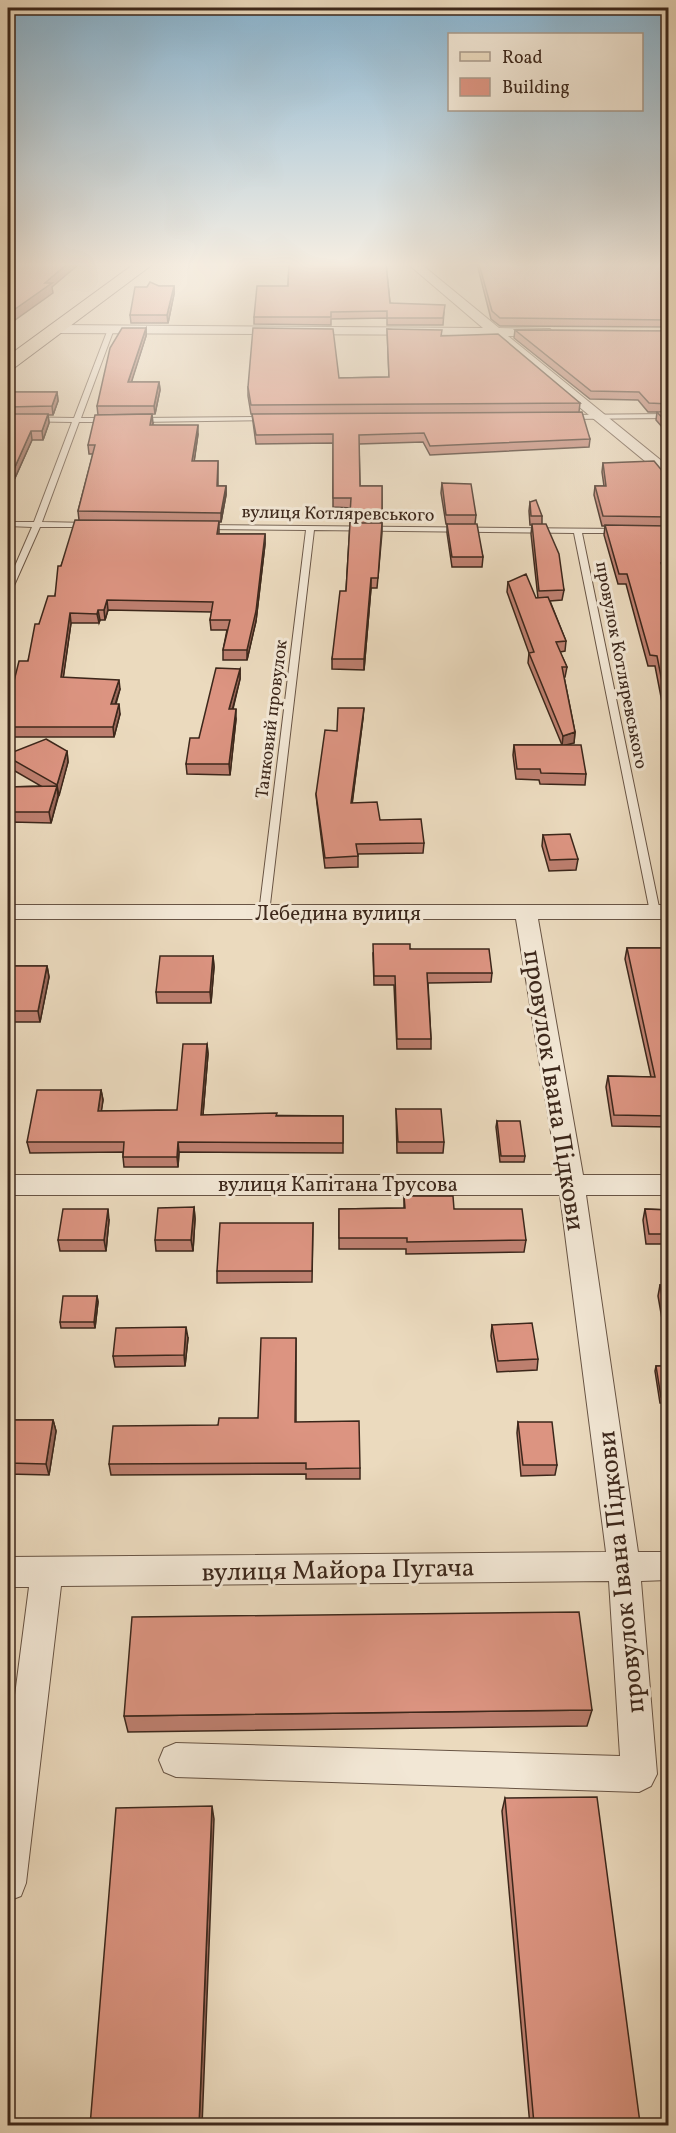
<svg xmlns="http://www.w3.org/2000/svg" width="676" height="2133" font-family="Vollkorn,serif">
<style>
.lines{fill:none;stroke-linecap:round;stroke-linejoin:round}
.service-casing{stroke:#685444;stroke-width:2}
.minor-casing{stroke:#685444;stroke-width:2}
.primary-casing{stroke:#3c271b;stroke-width:2}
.service{fill:#f2e7d5;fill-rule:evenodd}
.minor{fill:#f2e7d5;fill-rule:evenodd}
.primary{fill:#ebdabe;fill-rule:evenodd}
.wall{fill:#bd7f6f;stroke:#3c271b;stroke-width:1.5}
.shaded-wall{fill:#9a685a;stroke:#3c271b;stroke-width:1.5}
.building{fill:#dc9481;stroke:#3c271b;stroke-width:1.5}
.labels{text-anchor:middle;stroke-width:6;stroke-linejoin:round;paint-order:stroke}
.far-street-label{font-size:18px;fill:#3c271b;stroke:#f2e7d5}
.street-label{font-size:21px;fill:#3c271b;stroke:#f2e7d5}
.near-street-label{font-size:26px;fill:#3c271b;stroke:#f2e7d5}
</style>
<rect width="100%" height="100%" fill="#ebdabe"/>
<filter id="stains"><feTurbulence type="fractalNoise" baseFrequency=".00333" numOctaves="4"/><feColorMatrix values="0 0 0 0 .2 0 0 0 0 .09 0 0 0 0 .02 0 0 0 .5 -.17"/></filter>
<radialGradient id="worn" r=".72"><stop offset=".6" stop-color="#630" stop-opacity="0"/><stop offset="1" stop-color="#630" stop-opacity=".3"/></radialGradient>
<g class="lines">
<g class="service-casing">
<path id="service" d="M111,327L114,329L81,418H109L112,420L109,422H79L42,522L88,523L92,525L88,527H40L12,590L8,592V582L32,527L8,526V522H34L72,422L8,421V417L74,418L108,329Z
M668,414V418L568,419L565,417L568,415Z
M268,417L271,419L270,420L139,422L136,420L139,418Z
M202,525L622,529L623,531L619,533H582L660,912L659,914H651L650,912L574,533L314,530L269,913L268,915H260L259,913L306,530L205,529H202Z"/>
</g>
<g class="minor-casing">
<path id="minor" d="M408,264H421L499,328L550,329L552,332L546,336H508L668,466V477L663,476L492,335L57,333L51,329L57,325L483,328Z
M8,905H668V919H538L583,1175H668V1195H586L638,1552H668V1580L641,1581L657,1774L651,1786L639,1792L176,1777L164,1772L159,1760L164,1748L176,1743L620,1756L609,1581L61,1586L26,1883L21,1896L8,1901V1749L29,1587H8V1557L606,1552L560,1195H8V1175H558L516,919H8Z"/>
</g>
<g class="primary-casing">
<path id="primary" d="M134,264H153L14,368L8,369V356Z"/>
</g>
<use href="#service" class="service"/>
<use href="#minor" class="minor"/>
<use href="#primary" class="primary"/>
</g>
<path class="wall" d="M284,264H386L390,303L444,312L443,325H387V318L331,319V325L254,324V317L288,286L289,265Z
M477,264H669V291H665L669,296V327L500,326L491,319Z
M159,286H174V294L168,323H131L130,315Z
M146,328V336L131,382H159L160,390L155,414L98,415L97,406Z
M387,329L442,336L580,403L579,412L590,439L589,447L430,455L423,442L359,444L360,486H382V533L377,588H371L364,670L332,669V659L346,591L350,523L351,508L333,507V443L256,444L253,422L252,414H251L248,396V387L339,378L389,377Z
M515,330L669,331V435L656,420L657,412H648L638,400L590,399L514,338Z
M8,392H57L58,401L53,415H48L49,423L43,440H32L15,478H8Z
M153,423L152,425L198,434L194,461H218V486H226V495L221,522H219V534H265V544L256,621L247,660H223V650L227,630H211L210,620L212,612L108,610L105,620H100L99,623H71L63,678L120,689L116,704L120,714L114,737H8V681H14L28,661L39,624L55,596L61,566L79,520L78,511L93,454H89L88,445Z
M603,463L669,479V573H664L669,583V702H662L655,666H648L626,584H618L604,535L605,526H602L594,495L595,486H604L602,472Z
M442,483L476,515L475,524L483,557L482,567H452L447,533V524H446L441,493Z
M530,502L542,516V524L564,590L562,600L550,601L566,641L565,651L560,652L567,667L565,677H564L575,732L574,743L566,745L586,774L585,785L540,784L539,780L516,779L513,755L514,745H562L528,663L529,653L507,592L508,582L536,598H538L531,534L532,525H530L529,511Z
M240,669V679L233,709L236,719L230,775L187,774L186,764L199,738Z
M363,718L352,803L380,820L424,843L423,853L358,854V867L325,868L317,804L316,794L337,731Z
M67,751L68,762L51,823L12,822L8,835V787L41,786L8,767V754Z
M543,835L578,859L576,870L549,871L542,846Z
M627,948H669V1127L612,1126L606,1087L608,1076L651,1077L625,959Z
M410,949L492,973L491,982L428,983L431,1039V1049H397L394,985H374L373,953Z
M213,956L214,967L211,1003H157L156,992Z
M8,966H47L49,977L40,1022H8Z
M207,1044L208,1054L203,1115L343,1116V1153L179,1152L178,1167H124L123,1157V1152L30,1153L27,1142L101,1090L103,1100L101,1111L177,1110Z
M396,1109L444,1142L443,1153H397Z
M497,1121L525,1156L524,1162H500L496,1127Z
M404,1196L454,1209L526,1240L524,1252L406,1254V1249H339V1209L404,1208Z
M194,1207L195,1219L193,1251H156L155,1240Z
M645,1209L669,1210V1244H646L643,1220Z
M109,1220L106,1251H60L58,1240Z
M313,1223L312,1282L217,1283V1271Z
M660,1285H669V1336H665L658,1296Z
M97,1296L98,1302L95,1328H61L60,1322Z
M492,1325L538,1359L537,1370L497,1372L491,1336Z
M188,1338L185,1366L115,1367L113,1356Z
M296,1338V1422L360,1468V1479H306V1474L111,1475L109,1464L218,1425L258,1418Z
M656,1366H669V1403H660L655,1371Z
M8,1420H53L56,1431L49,1475L8,1474Z
M518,1422L557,1465L555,1475L521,1476L517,1433Z
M592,1710L587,1726L128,1732L124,1716Z
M505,1798L640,2123L638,2126H530L502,1811Z"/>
<path class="shaded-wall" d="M67,264H79L52,287L53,293L8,325V314Z
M174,286V294L168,323L167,315Z
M146,328V336L129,390L128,382Z
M159,382L160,390L155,414L154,406Z
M57,392L58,401L53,415L52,406Z
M48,414L49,423L43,440L42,431Z
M152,414L153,423L151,434L150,425Z
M198,425V434L193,470L192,461Z
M31,431L32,440L15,478L14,469Z
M226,486V495L221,522V513Z
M265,534V544L256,621L247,660V650Z
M371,578V588L364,670V659Z
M107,600L108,610L105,620L104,610Z
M98,610L100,620L99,623L97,614Z
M70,613L71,623L62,687L61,677Z
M240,669V679L230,719L229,709Z
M119,680L120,689L112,714L111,704Z
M119,704L120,714L114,737L113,727Z
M364,708L363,718L351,813V803Z
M236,709V719L230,775L229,764Z
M575,732L574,743L562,746L563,736Z
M67,751L68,762L59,796L57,785Z
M57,786L58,796L51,823L49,812Z
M10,812L12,822L8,835V818Z
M213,956L214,967L211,1003L210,992Z
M47,966L49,977L40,1022L38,1011Z
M207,1044L208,1054L202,1126L201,1115Z
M101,1090L103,1100L100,1121L98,1111Z
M178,1142L179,1152L178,1167L177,1157Z
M194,1207L195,1219L193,1251L191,1240Z
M108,1209L109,1220L106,1251L104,1240Z
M97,1296L98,1302L95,1328L94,1322Z
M186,1327L188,1338L185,1366L184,1355Z
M53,1420L56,1431L49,1475L46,1464Z
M212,1806L214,1819L202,2126H199Z"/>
<path class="building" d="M8,264H67L45,283H52L8,314Z
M289,264H386L390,303L445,305L443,318H387V311L331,312V317H254L257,286H288Z
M479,264H669V284H661L669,296V320L500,318L492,311Z
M150,282L159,286H174L167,315H130L135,287H147Z
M122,328H146L128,382H159L154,406H97L110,348Z
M253,328L333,329L339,378L389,377L387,329L442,330L441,336L498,334L580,403L251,405L248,387Z
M515,330L669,331V404L649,403L639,392L591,391Z
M8,392H57L52,406L8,407Z
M669,411V425L657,412Z
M582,412L590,439L430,446L424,433L359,435L360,486H382V514H350L351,498H333V434L256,435L252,414Z
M8,414H48L42,431H31L14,469H8Z
M152,414L150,425H198L192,461H218L217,486H226L221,513L78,511L95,445H88L95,415Z
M654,461L669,479V517L603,516L595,486H606L603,463Z
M442,483L471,484L476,515H446Z
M536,500L542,516H531L530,502Z
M75,520L219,521L217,534H265L256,611L247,650H223L230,620H210L213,602L107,600L104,610H98L97,614L70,613L61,677L119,680L111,704H119L113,727H8V681H14L19,661H28L35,624H39L48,596H55L58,566H61Z
M350,523H382L378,578H371L364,659H332L340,591H346Z
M447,524H477L483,557H452Z
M532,524H546L559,554L564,590L539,591Z
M605,525L669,526V563H661L669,583V692H664L657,656L650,655L627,574H619Z
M526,574L536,598L548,597L566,641L556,642L567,667H562L575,732L563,736L529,653L534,652L508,582Z
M216,668L240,669L229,709H236L229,764H186L190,738H199Z
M338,708H364L351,803L377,802L380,820L421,819L424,843L356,844L358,856L325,858L316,794L325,730L337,731Z
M46,739L67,751L57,785L8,757V754Z
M514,745H581L586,774L541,773L540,769H517Z
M57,786L49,812H10L8,818V787Z
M570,834L578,859L550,860L543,835Z
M373,944H410V949H489L492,973H427L431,1039H397L395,976H374Z
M627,948H669V1116L614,1115L608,1076L655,1077Z
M160,956H213L210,992H156Z
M8,966H47L38,1011H8Z
M183,1044H207L201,1115L277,1113L276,1116H343V1143L178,1142L177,1157H123L124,1142H27L37,1090H101L98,1111L177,1110Z
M396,1109H441L444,1142H398Z
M497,1121H520L525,1156H501Z
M404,1196H453L454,1209H522L526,1240L407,1242V1238H339V1209L405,1208Z
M194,1207L191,1240H155L158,1208Z
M63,1209H108L104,1240H58Z
M645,1209L669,1210V1234H649Z
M220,1223H313L312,1271H217Z
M660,1285H669V1325H667Z
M63,1296H97L94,1322H60Z
M532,1323L538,1359L498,1361L492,1325Z
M186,1327L184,1355L113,1356L116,1328Z
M261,1338H296L295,1422L359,1421L360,1468L306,1469V1463L109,1464L113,1426L218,1425L219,1418H258Z
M656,1366H669V1397H661Z
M8,1420H53L46,1464L8,1463Z
M518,1422H552L557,1465H523Z
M579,1612L592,1710L124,1716L132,1617Z
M597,1797L640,2123L534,2124L505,1798Z
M212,1806L199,2126H90L116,1808Z"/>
<linearGradient id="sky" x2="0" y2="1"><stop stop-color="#88b6d4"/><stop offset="0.47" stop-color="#f6eee2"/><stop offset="1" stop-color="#f6eee2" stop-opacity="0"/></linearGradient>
<rect width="676" height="563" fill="url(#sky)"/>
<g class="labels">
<g class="far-street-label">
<text transform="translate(338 513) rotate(1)" y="6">вулиця Котляревського</text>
<text transform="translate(622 665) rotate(79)" y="6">провулок Котляревського</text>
<text transform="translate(271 719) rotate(-83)" y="6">Танковий провулок</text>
</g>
<g class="street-label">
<text x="338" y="920">Лебедина вулиця</text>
<text x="338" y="1191">вулиця Капітана Трусова</text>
</g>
<g class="near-street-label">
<text transform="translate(555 1090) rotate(81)" y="9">провулок Івана Підкови</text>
<text transform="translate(338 1569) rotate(-1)" y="9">вулиця Майора Пугача</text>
<text transform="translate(620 1572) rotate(-96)" y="9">провулок Івана Підкови</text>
</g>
</g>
<rect width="676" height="2133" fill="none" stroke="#ebdabe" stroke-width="30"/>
<rect x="9" y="9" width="658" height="2115" fill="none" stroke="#3c271b" stroke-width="3"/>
<rect x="15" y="15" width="646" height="2103" fill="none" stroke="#3c271b" stroke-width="1.5"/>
<rect x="448" y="33" width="195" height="78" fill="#f2e7d5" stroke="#a99a8b" stroke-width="1.5"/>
<rect x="460" y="52" width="30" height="9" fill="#ebdabe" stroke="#a99a8b" stroke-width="1.5"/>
<text x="502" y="63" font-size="18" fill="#3c271b">Road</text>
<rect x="460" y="78" width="30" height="18" fill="#dc9481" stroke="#a99a8b" stroke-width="1.5"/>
<text x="502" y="93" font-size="18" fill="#3c271b">Building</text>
<rect width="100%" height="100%" filter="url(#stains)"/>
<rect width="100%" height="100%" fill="url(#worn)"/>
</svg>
